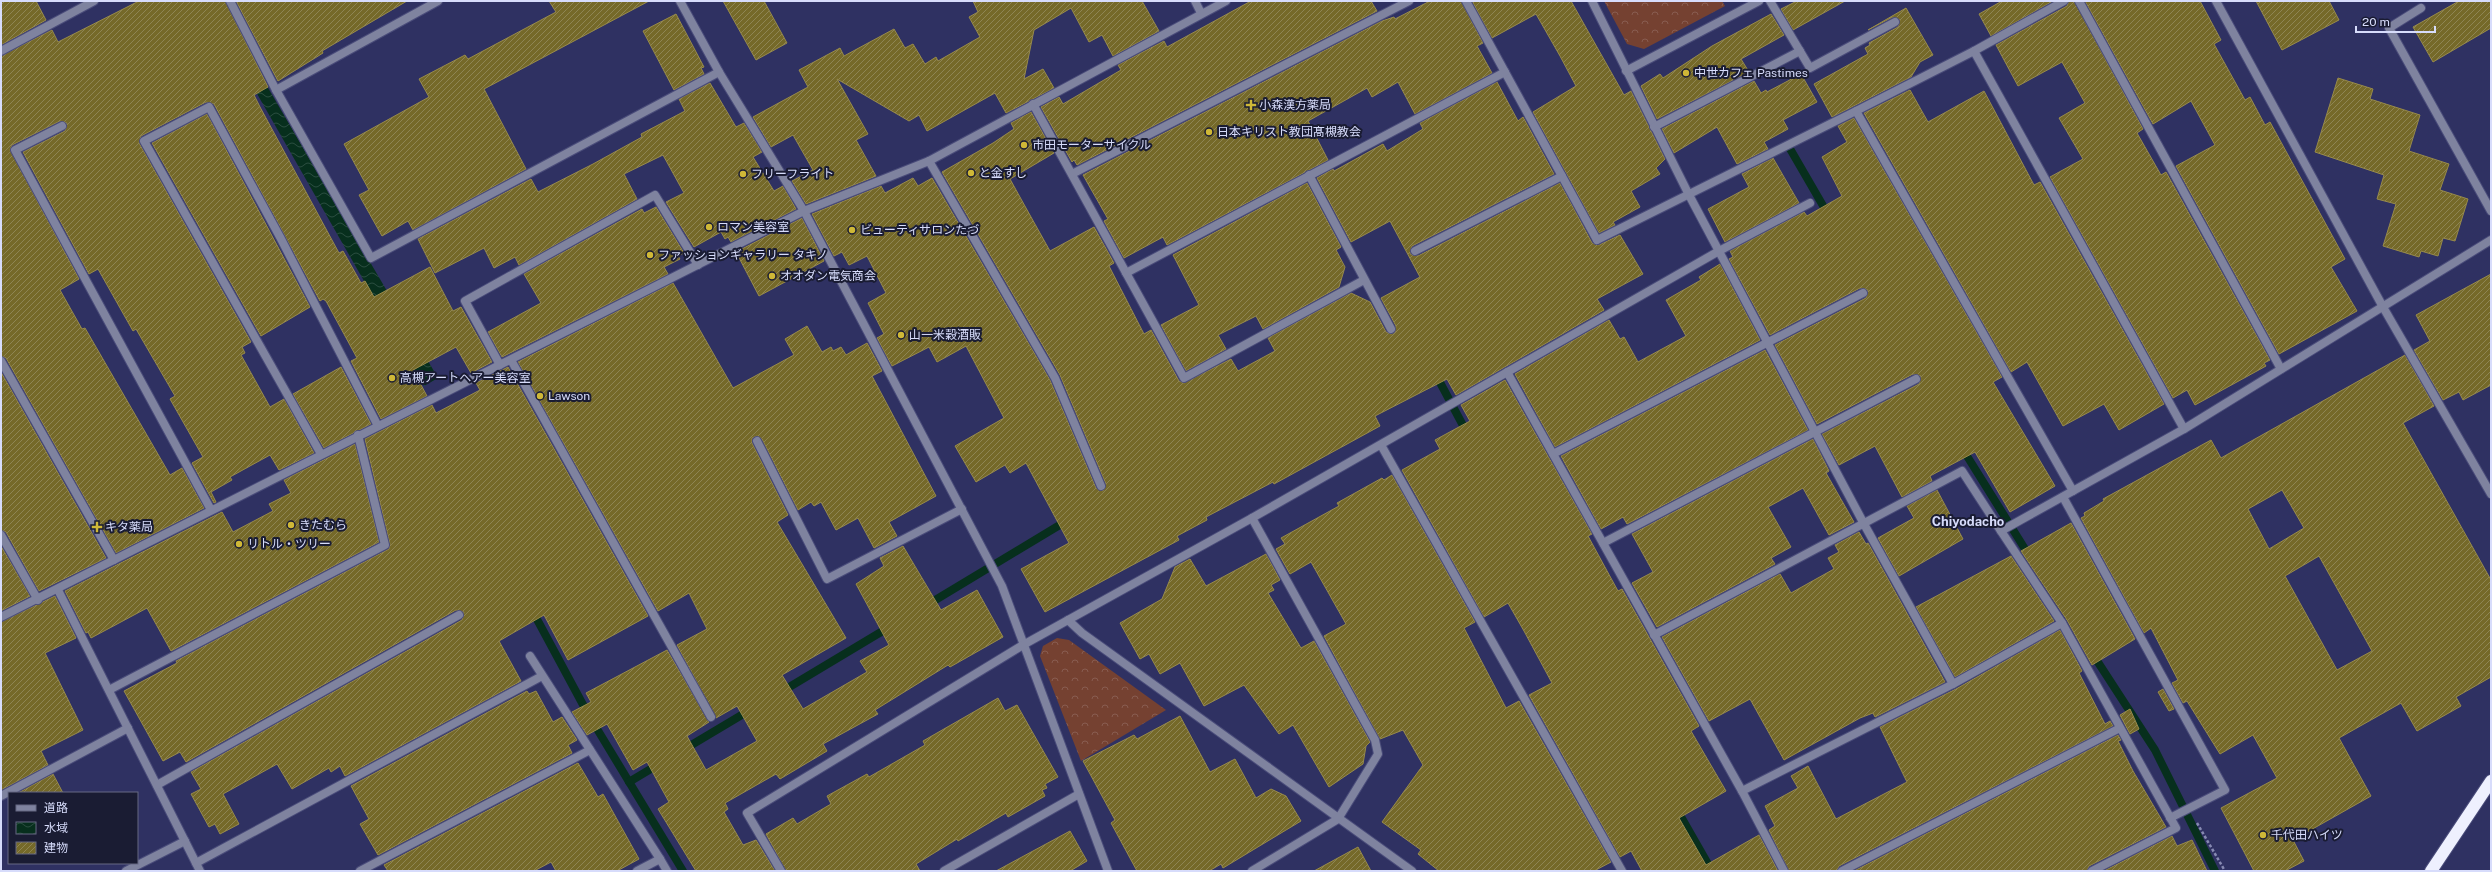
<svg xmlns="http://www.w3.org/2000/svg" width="2492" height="872" font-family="'Public Sans','Noto Sans JP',sans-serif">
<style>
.forest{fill:url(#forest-crowns)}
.water{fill:url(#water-waves)}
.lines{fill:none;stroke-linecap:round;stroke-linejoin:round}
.stream{stroke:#072f1d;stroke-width:8}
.building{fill:url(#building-hatch);stroke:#978a4b;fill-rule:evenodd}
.lane-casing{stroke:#4a4c7a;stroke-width:10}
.street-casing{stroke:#4a4c7a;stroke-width:10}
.highway-casing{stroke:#4a4c7a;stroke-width:14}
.path{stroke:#878ab2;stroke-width:2.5;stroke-dasharray:3 2;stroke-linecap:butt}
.lane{stroke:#7f839f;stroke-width:8}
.street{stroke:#7f839f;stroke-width:8}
.highway{stroke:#eef0fe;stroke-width:12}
.poi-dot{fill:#cfb837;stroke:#1a1c33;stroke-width:1.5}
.labels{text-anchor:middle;stroke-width:4;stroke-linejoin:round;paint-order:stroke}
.poi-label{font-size:12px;fill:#d7dcfb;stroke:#1a1c33;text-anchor:start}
.neighbourhood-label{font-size:13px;font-weight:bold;fill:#d7dcfb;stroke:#1a1c33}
</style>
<defs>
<pattern id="forest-crowns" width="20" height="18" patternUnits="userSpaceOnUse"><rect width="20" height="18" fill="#754131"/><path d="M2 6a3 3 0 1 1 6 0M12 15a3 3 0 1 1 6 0" fill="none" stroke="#885c50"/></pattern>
<pattern id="water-waves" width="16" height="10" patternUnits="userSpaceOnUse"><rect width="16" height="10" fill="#072f1d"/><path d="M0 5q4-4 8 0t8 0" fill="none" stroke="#2a4d3f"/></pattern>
<pattern id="building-hatch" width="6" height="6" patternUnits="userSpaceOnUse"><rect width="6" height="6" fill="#756929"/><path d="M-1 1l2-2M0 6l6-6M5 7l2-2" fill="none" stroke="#8e8554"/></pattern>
</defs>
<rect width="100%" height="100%" fill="#2f3162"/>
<g class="forest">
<polygon points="1604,1 1722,1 1725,6 1644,49 1627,44"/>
<polygon points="1057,638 1069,640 1166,710 1081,761 1040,656 1043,646"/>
</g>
<polygon class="water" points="234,30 438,378 424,386 224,36"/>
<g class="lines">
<g class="stream">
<polyline points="1789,147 1829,216"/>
<polyline points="1435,373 1467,433"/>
<polyline points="1962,448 2030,557"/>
<polyline points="927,605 1068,520"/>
<polyline points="532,610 588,714 683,871"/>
<polyline points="2092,653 2155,750 2215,871"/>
<polyline points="781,692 891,626"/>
<polyline points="683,750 750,710"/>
<polyline points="629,782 659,764"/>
<polyline points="1676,808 1712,871"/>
</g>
</g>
<g class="building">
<polygon points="1,1 36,1 46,20 1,45"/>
<polygon points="139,1 225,1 268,87 254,95 260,107 339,253 343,251 361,283 365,281 374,297 430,267 453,311 461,307 492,362 471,373 456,347 413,370 427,396 381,419 351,361 357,358 326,301 323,299 320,301 214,104 206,102 141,136 139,143 251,342 242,347 245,353 241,355 270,407 284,399 314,453 279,470 270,455 230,477 232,480 211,492 216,502 214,503 192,463 203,457 170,399 175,396 136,329 133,331 98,269 89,274 23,152 65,131 67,123 60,121 12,145 10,150 79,279 60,290 82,329 85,328 170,475 182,468 204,508 116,553 6,358 1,356 1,56 52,30 58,42"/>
<polygon points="236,1 407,1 322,51 323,53 278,81"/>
<polygon points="549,1 649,1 484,89 526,169 413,230 408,221 382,236 359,195 369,190 344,144 429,97 419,79 465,55 468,59 556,12"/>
<polygon points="723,1 764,1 787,43 756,60"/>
<polygon points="973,1 1142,1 1159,31 1113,56 1102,35 1089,42 1071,8 1034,30 1024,79 1043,69 1054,88 1006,113 995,93 927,131 919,115 909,121 837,79 868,134 856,140 876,176 806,204 792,181 813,170 793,135 771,147 753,117 808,87 799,70 840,48 844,56 894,29 905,48 913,44 925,64 936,57 938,61 980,37 969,17 978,12"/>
<polygon points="1251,1 1371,1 1377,11 1077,165 1074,160 1072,162 1041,107 1059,97 1063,104 1121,70 1118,65 1164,41 1167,47"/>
<polygon points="1430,1 1461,1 1483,43 1477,46 1492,73 1415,114 1398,82 1372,97 1367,88 1308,121 1328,160 1167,245 1163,237 1124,258 1104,221 1108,219 1083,175 1382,21 1394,17 1395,19"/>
<polygon points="1472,1 1571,1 1624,95 1631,91 1665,159 1656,168 1660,174 1631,191 1640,207 1613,222 1615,225 1599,233 1533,112 1576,86 1560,56 1536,14 1492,38"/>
<polygon points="1797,1 1845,1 1793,30 1781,9"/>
<polygon points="2002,1 2053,1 1991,36 1979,14"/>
<polygon points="2069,1 2074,1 2143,129 2137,133 2161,175 2166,172 2270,360 2264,363 2266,366 2195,405 2187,390 2173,398 2050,177 2083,159 2059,118 2085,103 2062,62 2018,86 1996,45 2067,6"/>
<polygon points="2085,1 2200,1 2221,40 2214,44 2245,100 2250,97 2265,125 2270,122 2345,259 2331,267 2357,311 2279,354 2176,166 2215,145 2191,101 2153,124"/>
<polygon points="2256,1 2329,1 2339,20 2282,50"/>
<polygon points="2459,1 2491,1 2491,28 2433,62 2413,27"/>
<polygon points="1906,8 1933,55 1920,62 1911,77 1832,117 1814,84 1868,54 1865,48 1870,45 1869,43 1898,27 1900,20 1893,17 1868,30"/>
<polygon points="676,14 704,67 701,68 704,74 674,90 643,31"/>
<polygon points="1771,14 1784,35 1741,59 1749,72 1657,119 1641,86 1660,74 1663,78 1712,46"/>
<polygon points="1801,74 1817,102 1783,120 1788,129 1764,142 1768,149 1737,164 1717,127 1674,153 1662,129 1754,81 1761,93 1766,90 1767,92"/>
<polygon points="2338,78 2373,89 2370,99 2420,115 2409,151 2449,164 2440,190 2468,199 2455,241 2443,238 2438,256 2421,251 2419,257 2383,246 2396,204 2377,199 2384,175 2315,152"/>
<polygon points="1497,82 1518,121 1523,117 1554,174 1412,246 1410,254 1418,256 1560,183 1592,243 1599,245 1620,235 1643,274 1597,299 1604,310 1456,395 1447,379 1375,416 1380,426 1274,484 1273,482 1206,517 1207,520 1177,536 1179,540 1045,612 1021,569 1069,543 1026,463 1010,473 1005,465 976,482 955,446 1004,418 966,346 937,362 929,347 892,366 877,338 884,334 868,303 886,293 867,256 849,265 842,252 834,256 812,214 881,186 885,193 913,178 918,186 932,178 1050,380 1096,488 1103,491 1106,484 1060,375 942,172 993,143 1014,129 1011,123 1031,112 1054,153 1010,179 1026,208 1050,251 1094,227 1114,263 1109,266 1144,334 1151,330 1179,381 1184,383 1231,359 1238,371 1275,351 1268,338 1351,293 1370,302 1386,332 1391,334 1395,332 1396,326 1381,298 1420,277 1390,221 1351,242 1317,178 1333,169 1334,171 1383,144 1387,151 1423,129 1420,123"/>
<polygon points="710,83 736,127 744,123 762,152 753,157 774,191 783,186 796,209 731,242 728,237 725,239 721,232 694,247 666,202 684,193 663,155 624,174 637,199 519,265 515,257 494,268 484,248 435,273 418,239 531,179 538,192 593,164 642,137 641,134 685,111 679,99"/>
<polygon points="1910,90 1928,122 1984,91 2034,185 2040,182 2164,404 2119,430 2104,404 2063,426 2027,362 2011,372 1864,113"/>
<polygon points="207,114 310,307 261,336 152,143"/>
<polygon points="1854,118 2002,377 1993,382 2055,486 2010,512 1975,452 1930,476 1932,481 1902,497 1875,446 1839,465 1822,434 1919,384 1921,376 1913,374 1817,424 1775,345 1866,298 1868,290 1860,288 1770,335 1729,259 1733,257 1730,251 1804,212 1807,216 1842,196 1822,157 1847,142 1838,126"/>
<polygon points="1773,158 1799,203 1725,242 1708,209 1749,187 1742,174"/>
<polygon points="1307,183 1341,247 1336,250 1345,267 1339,287 1263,329 1256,316 1218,335 1226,349 1186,371 1161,325 1199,305 1173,255"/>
<polygon points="656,207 684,253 678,256 680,259 664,267 668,274 502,357 488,332 541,303 524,274 642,209 644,213"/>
<polygon points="802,218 824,261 759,296 736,252"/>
<polygon points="1720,264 1760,340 1555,447 1515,374 1609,320 1620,339 1624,337 1638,362 1686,336 1666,300 1701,280 1699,277"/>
<polygon points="2491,274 2491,385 2463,400 2459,392 2443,400 2414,350 2430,341 2416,315"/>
<polygon points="673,283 733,388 794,355 785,339 807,326 822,352 831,347 833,351 841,347 846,355 867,343 882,371 872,376 936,496 889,522 897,536 874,548 858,518 836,530 821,502 814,506 811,502 798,510 762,439 757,436 752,438 752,443 788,515 777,522 846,638 782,675 803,709 867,672 860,661 889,645 856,584 884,566 880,558 903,546 941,610 977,590 1003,637 950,667 948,665 875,710 878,714 823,744 827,751 780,779 776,774 725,803 728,809 724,812 743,845 756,840 775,871 696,871 658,809 669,802 647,762 633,770 607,724 587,735 572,712 591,702 586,693 667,650 709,722 687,736 706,770 757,741 737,706 716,718 677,645 707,629 689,593 658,611 518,362"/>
<polygon points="1765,350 1808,430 1627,524 1623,517 1601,529 1561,456"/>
<path d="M2405,355L2434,406L2403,423L2491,580V677L2456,697L2461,706L2417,731L2401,703L2339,738L2371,796L2293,840L2304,861L2285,871H2254L2221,808L2277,778L2253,735L2220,754L2187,701L2183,703L2172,683L2178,680L2151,628L2144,633L2081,518L2085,516L2084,513L2104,501L2103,499L2211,440L2221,458ZM2282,490L2304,528L2269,549L2248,509ZM2319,556L2372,651L2337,670L2285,576Z"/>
<polygon points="341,367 371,424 324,448 293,394"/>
<polygon points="508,367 648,616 568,660 544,615 499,641 521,681 345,776 340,766 331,772 329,768 292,789 277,764 223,794 239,824 220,834 215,824 209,827 191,794 201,789 191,772 462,620 464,612 456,610 186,762 180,752 163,761 124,691 177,663 176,661 389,549 390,544 365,439 432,405 436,413 480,390 476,383"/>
<polygon points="1,372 106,558 39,591 6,532 1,530"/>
<polygon points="1505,380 1592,534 1588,536 1618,591 1622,589 1699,726 1691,731 1726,791 1679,818 1706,865 1759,835 1778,871 1642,871 1631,851 1620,857 1529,695 1552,683 1524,631 1508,603 1484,617 1402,470 1440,449 1435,440 1470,421 1461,405"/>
<polygon points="1813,439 1829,471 1826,473 1854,522 1829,535 1803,488 1768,507 1791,547 1771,558 1775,564 1657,627 1632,583 1653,572 1632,534"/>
<polygon points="355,444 379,542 171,651 147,608 91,638 88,632 86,633 65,591 222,512 233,532 273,511 269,504 291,493 284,480"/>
<polygon points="1392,475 1475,622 1464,628 1506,708 1519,701 1611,862 1594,871 1439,871 1418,854 1421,850 1382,822 1423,765 1403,730 1380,739 1324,636 1346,624 1311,562 1290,574 1276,549 1285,544 1281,538 1339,506 1337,503 1382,478 1384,480"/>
<polygon points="1937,490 1963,539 1899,576 1878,538 1914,518 1907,506"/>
<polygon points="2071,523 2135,639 2092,665 2067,620 2021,551"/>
<polygon points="1859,532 1866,544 1868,543 1945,682 1875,717 1873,713 1860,718 1784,760 1750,699 1709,721 1662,637 1780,574 1791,593 1834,569 1828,558 1839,552 1835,545"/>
<polygon points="1,546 30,596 1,611"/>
<polygon points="1266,554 1280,580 1271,585 1274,590 1268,593 1301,648 1314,641 1370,742 1366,746 1363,764 1329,787 1293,725 1279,734 1244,685 1204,706 1180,663 1160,674 1149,654 1140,659 1120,623 1162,599 1175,567 1190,559 1206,586"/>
<polygon points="2011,556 2054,621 1955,677 1916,607"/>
<polygon points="55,596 76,638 45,653 83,730 41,751 48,765 1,790 1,622"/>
<polygon points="2060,630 2082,671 2079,673 2105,724 2110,721 2113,726 1839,866 1837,871 1789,871 1769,830 1775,826 1765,806 1798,788 1791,776 1808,766 1836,819 1907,782 1880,727 1956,689"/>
<polygon points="2163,689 2174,709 2169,711 2158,692"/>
<polygon points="527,691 529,694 536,691 553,722 562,717 577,740 568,745 572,753 378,855 360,824 369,819 351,786"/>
<polygon points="998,698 1005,711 1017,705 1058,777 1045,784 1047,788 1042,790 1045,796 1008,817 1006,813 958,841 957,839 916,864 920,871 786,871 766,834 793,818 797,824 831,804 827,796 867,774 869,777 925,745 923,741"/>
<polygon points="2130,709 2139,729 2130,734 2120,715"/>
<polygon points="1180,716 1210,772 1235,759 1256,798 1271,789 1286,796 1301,821 1223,868 1221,864 1209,871 1137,871 1111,823 1115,820 1083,761 1134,735 1137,739"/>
<polygon points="2118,735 2121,740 2118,741 2133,771 2166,827 2089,866 2087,871 1854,871"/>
<polygon points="578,763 598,797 603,794 639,859 617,871 556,871 551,862 534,871 388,871 384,865"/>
<polygon points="53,774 63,793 18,793"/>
<polygon points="1070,831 1087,861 1070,871 996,871"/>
<polygon points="2172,836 2177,846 2192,840 2207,871 2104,871"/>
<polygon points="1358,847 1371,871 1314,871"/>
</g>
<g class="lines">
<g class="lane-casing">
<g id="lane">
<polyline points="1974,51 2064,1"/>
<polyline points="929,161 1055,378 1101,486"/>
<polyline points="1597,240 1856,111"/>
<polyline points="321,454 144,141 209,107 280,237 378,426"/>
<polyline points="944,871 1079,794"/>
</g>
</g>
<g class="street-casing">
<g id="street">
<polyline points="230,1 276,90 371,258 719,72"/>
<polyline points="680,1 719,72 804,211 1002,586 1108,871"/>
<polyline points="1195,1 1201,13"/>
<polyline points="1466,1 1597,240"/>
<polyline points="1592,1 1688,193 1864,524 1953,684"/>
<polyline points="1770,1 1810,68 1895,22"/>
<polyline points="2079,1 2281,369"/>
<polyline points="2216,1 2383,307 2491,494"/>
<polyline points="2421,8 2389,28 2491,211"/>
<polyline points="1,51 94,1"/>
<polyline points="1626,71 1759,1"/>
<polyline points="276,90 438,1"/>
<polyline points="1033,104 1184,378 1364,280"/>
<polyline points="62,126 15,150 211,510"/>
<polyline points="1654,127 1800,51"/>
<polyline points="1072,174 1409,1"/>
<polyline points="1309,175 1391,329"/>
<polyline points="1415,251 1562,176"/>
<polyline points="1126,273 1505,72"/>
<polyline points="511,360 711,717"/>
<polyline points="1,361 114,560"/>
<polyline points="500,365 465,301 655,195 698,265"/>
<polyline points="1507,372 1742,791"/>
<polyline points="757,441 827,579 962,509"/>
<polyline points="1381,445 1622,871"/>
<polyline points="1553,454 1863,293"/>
<polyline points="2073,491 1856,111 1974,51 2184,429"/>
<polyline points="2063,497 2225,790 2170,818"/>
<polyline points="2001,531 2062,623 2176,828 2092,871"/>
<polyline points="1,535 38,600"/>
<polyline points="1603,543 1916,379"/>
<polyline points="58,590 200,871"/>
<polyline points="1,617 804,211 929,161 1226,1"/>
<polyline points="1068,620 1082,633 1412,871"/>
<polyline points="1654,635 1962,471 2001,531 2184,429 2491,240"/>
<polyline points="530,656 660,859"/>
<polyline points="109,690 385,545 358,435"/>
<polyline points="157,785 459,615"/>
<polyline points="1,796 128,728"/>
<polyline points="196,863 542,676"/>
<polyline points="126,871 185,841"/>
<polyline points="360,871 590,750"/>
<polyline points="637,871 660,859 667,871"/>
<polyline points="781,871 747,813 1023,645 1252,518 1719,251 1810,203"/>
<polyline points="1252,871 1338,819 1378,754 1375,740 1252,518"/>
<polyline points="1784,871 1742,791 1953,684 2062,623"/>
<polyline points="1842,871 2120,728"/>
</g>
</g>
<g class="highway-casing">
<polyline id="highway" points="2431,871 2491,781"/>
</g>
<polyline class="path" points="2197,823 2225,871"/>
<use href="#lane" class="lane"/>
<use href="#street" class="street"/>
<use href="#highway" class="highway"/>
</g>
<g class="poi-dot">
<circle cx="1686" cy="73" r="4"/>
<path d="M1249 99h4v4h4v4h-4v4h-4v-4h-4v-4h4z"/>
<circle cx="1209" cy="132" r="4"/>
<circle cx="1024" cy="145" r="4"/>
<circle cx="971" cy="173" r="4"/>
<circle cx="743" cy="174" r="4"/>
<circle cx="709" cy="227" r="4"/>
<circle cx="852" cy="230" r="4"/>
<circle cx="650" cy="255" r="4"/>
<circle cx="772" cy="276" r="4"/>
<circle cx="901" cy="335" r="4"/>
<circle cx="392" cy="378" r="4"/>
<circle cx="540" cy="396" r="4"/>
<circle cx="291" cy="525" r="4"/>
<path d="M95 521h4v4h4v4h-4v4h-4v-4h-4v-4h4z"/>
<circle cx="239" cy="544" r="4"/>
<circle cx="2263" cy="835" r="4"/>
</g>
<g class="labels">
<g class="poi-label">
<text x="1694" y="77">中世カフェ Pastimes</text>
<text x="1259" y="109">小森漢方薬局</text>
<text x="1217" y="136">日本キリスト教団髙槻教会</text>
<text x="1032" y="149">市田モーターサイクル</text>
<text x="979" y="177">と金すし</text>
<text x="751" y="178">フリーフライト</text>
<text x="717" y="231">ロマン美容室</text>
<text x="860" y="234">ビューティサロンたづ</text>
<text x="658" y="259">ファッションギャラリー タキノ</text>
<text x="780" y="280">オオダン電気商会</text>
<text x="909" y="339">山一米穀酒販</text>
<text x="400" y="382">高槻アートヘアー美容室</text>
<text x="548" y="400">Lawson</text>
<text x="299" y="529">きたむら</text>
<text x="105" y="531">キタ薬局</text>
<text x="247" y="548">リトル・ツリー</text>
<text x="2271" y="839">千代田ハイツ</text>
</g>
<g class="neighbourhood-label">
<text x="1968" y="526">Chiyodacho</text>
</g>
</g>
<rect width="2492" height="872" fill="none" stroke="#d7dcfb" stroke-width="4"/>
<rect x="8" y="792" width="130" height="72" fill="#1a1c33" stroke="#666983"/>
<rect x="16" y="805" width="20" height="6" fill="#7f839f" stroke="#666983"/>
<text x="44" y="812" font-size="12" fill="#d7dcfb">道路</text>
<rect x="16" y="822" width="20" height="12" fill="url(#water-waves)" stroke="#666983"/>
<text x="44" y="832" font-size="12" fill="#d7dcfb">水域</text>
<rect x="16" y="842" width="20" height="12" fill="url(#building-hatch)" stroke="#666983"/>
<text x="44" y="852" font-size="12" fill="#d7dcfb">建物</text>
<path d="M2356 26v6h79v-6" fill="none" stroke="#d7dcfb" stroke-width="2"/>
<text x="2362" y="26" font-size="12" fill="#d7dcfb" stroke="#1a1c33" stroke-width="3" paint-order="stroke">20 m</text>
</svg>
